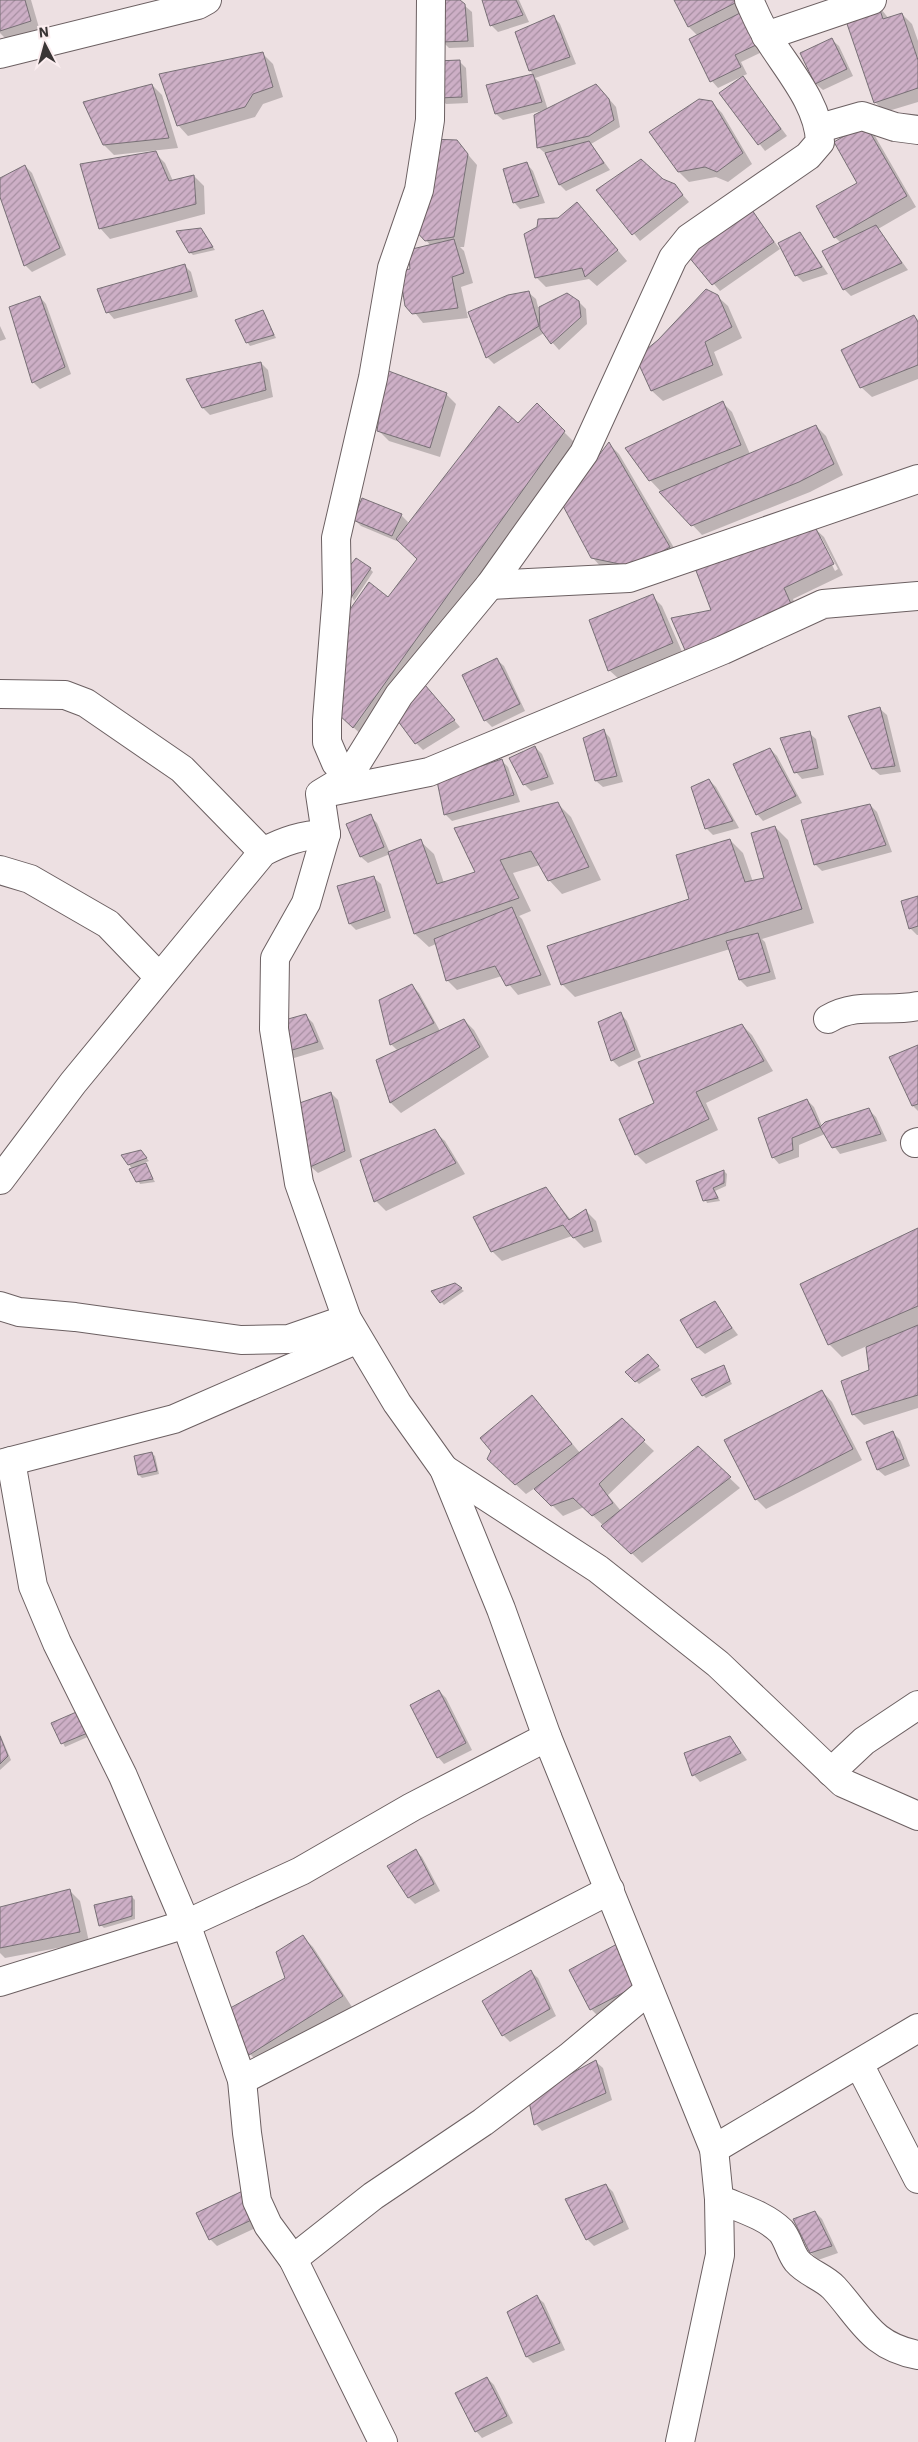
<svg xmlns="http://www.w3.org/2000/svg" width="918" height="2442" font-family="'IBM Plex Sans',sans-serif">
<style>
.shadow{fill:#0003;fill-rule:evenodd}
.building{fill:url(#building-hatch);stroke:#787076}
.lines{fill:none;stroke-linecap:round;stroke-linejoin:round}
.minor-casing{stroke:#6c6062;stroke-width:30}
.minor{stroke:#fff;stroke-width:28}
</style>
<defs>
<pattern id="building-hatch" width="6" height="6" patternUnits="userSpaceOnUse" patternTransform="scale(1.25)"><rect width="6" height="6" fill="#cdafc6"/><path d="M-1 1l2-2M0 6l6-6M5 7l2-2" fill="none" stroke="#a78fa2"/></pattern>
</defs>
<rect width="100%" height="100%" fill="#ede0e2"/>
<g class="shadow">
<polygon points="0,0 31,0 40,31 8,41 0,33"/>
<polygon points="458,0 472,12 474,47 449,48 442,41"/>
<polygon points="483,0 519,0 529,22 498,32 491,25"/>
<polygon points="675,0 743,0 762,52 741,62 747,74 718,88 712,81 698,36 689,27"/>
<polygon points="878,5 889,19 902,14 912,24 918,41 918,102 885,112 875,102"/>
<polygon points="554,17 560,24 576,64 535,78 539,82 548,110 603,92 616,107 620,127 591,144 610,170 566,191 560,185 546,154 538,147 545,110 503,120 496,114 488,86 534,75 530,71"/>
<polygon points="832,40 839,46 853,76 823,90 816,84 802,54"/>
<polygon points="262,53 273,64 283,97 263,104 255,117 188,136 178,125"/>
<polygon points="459,61 466,68 468,103 446,104 439,97"/>
<polygon points="743,77 787,136 765,151 721,93"/>
<polygon points="152,85 162,95 178,148 114,155 104,145"/>
<polygon points="711,102 722,113 752,164 728,182 716,177 689,182 679,172"/>
<polygon points="865,125 875,136 916,207 878,229 908,270 851,296 844,289 841,243 835,237 859,184"/>
<polygon points="457,142 477,165 464,247 460,247 464,251 473,283 461,287 468,318 423,323 394,286 411,270 431,246 426,240"/>
<polygon points="153,151 165,163 173,181 194,176 204,186 205,214 110,239 100,228"/>
<polygon points="527,164 533,171 545,203 520,209 514,202"/>
<polygon points="25,166 32,173 66,255 32,272 25,265 0,193 0,179"/>
<polygon points="662,180 674,185 689,202 640,241 598,190"/>
<polygon points="752,212 780,249 720,291 690,256"/>
<polygon points="587,214 627,261 597,286 589,279 546,287 536,277 558,220"/>
<polygon points="201,229 215,250 193,255 190,252"/>
<polygon points="799,234 806,241 828,274 803,282 796,275"/>
<polygon points="184,265 191,272 198,297 114,319 108,312"/>
<polygon points="529,293 536,299 540,315 579,302 586,309 587,324 559,350 544,333 494,364 487,357"/>
<polygon points="717,296 728,306 742,338 714,352 723,375 663,401 652,391 638,358"/>
<polygon points="40,297 46,304 71,374 40,389 33,382"/>
<polygon points="263,311 276,338 250,346 247,342"/>
<polygon points="914,316 918,320 918,379 872,397 861,387"/>
<polygon points="0,326 6,339 0,341"/>
<polygon points="261,363 268,370 273,397 210,415 203,408 188,380"/>
<polygon points="446,394 456,404 440,457 389,441 378,430"/>
<polygon points="722,402 732,412 750,454 816,426 826,436 843,475 810,492 702,535 650,480"/>
<polygon points="537,405 578,446 367,740 352,726 389,599 418,559 399,542 361,526 354,519 401,515 408,522 405,528"/>
<polygon points="609,444 619,454 680,558 602,568 592,557"/>
<path d="M813,527L824,537L843,575L793,599L804,623L712,611ZM818,537H821L838,569L835,571Z"/>
<polygon points="370,569 373,572 354,601 347,585"/>
<polygon points="652,596 662,606 683,654 620,680 609,670"/>
<polygon points="497,660 504,666 525,711 492,727 485,720"/>
<polygon points="425,686 460,727 423,750 416,743"/>
<polygon points="880,709 887,715 901,772 880,775 873,769"/>
<polygon points="604,731 610,738 623,782 603,787 596,781"/>
<polygon points="809,733 816,739 824,775 802,779 796,772"/>
<polygon points="535,747 542,754 554,784 531,791 524,784"/>
<polygon points="770,749 777,756 802,803 763,821 757,814"/>
<polygon points="501,760 508,767 520,802 452,821 445,814"/>
<polygon points="709,780 716,787 739,828 713,835 706,828"/>
<polygon points="557,803 571,817 601,880 562,894 549,880 540,865 513,873 531,911 519,916 522,919 551,985 518,995 502,976 457,990 447,980 436,944 429,947 415,934 390,854 368,863 361,857 370,816 377,823 390,853 420,841 434,854 444,883 476,872"/>
<polygon points="870,805 877,812 892,852 822,871 815,864"/>
<polygon points="775,827 788,840 814,923 762,939 765,942 776,979 747,987 740,980 730,949 575,997 562,984 691,900 730,840 743,853 753,882 766,879"/>
<polygon points="374,878 381,884 391,918 356,930 350,924"/>
<polygon points="918,897 918,935 917,935 910,928"/>
<polygon points="412,986 419,993 440,1031 464,1020 474,1030 489,1057 401,1113 391,1103 378,1060 398,1051 391,1044"/>
<polygon points="621,1014 627,1021 641,1057 619,1067 612,1060"/>
<polygon points="306,1016 313,1023 324,1049 294,1058 287,1051"/>
<polygon points="742,1025 752,1035 773,1071 706,1103 718,1130 646,1164 636,1154 656,1103"/>
<polygon points="918,1047 918,1111 913,1106"/>
<polygon points="331,1093 338,1100 352,1157 318,1173 311,1167 293,1107"/>
<polygon points="807,1100 814,1107 822,1126 869,1110 876,1117 887,1141 840,1154 825,1134 799,1145 799,1157 779,1164 773,1157"/>
<polygon points="434,1131 445,1141 465,1174 386,1211 376,1201"/>
<polygon points="144,1155 149,1161 144,1163 155,1182 140,1184 129,1164"/>
<polygon points="724,1171 727,1174 726,1186 715,1191 720,1201 707,1203 698,1182"/>
<polygon points="545,1188 571,1220 586,1211 596,1221 602,1242 584,1248 572,1236 502,1261 492,1251"/>
<polygon points="918,1229 918,1408 864,1425 854,1415 842,1382 870,1370 867,1346 842,1357 829,1344"/>
<polygon points="455,1284 464,1291 444,1305 433,1292"/>
<polygon points="714,1303 738,1335 705,1354 698,1348 682,1321"/>
<polygon points="648,1356 661,1370 639,1384 627,1372"/>
<polygon points="723,1367 732,1384 706,1398 703,1395"/>
<polygon points="822,1391 832,1402 862,1460 766,1509 756,1499"/>
<polygon points="542,1407 580,1453 621,1420 654,1451 608,1495 621,1511 698,1448 740,1488 642,1563 584,1507 563,1516 535,1488 526,1494 499,1469"/>
<polygon points="893,1433 900,1440 910,1466 885,1476 878,1470"/>
<polygon points="151,1453 155,1456 159,1474 142,1478 139,1475"/>
<polygon points="439,1691 446,1698 472,1750 444,1764 438,1757"/>
<polygon points="53,1723 92,1735 65,1747"/>
<polygon points="0,1734 11,1760 0,1770"/>
<polygon points="730,1737 747,1760 700,1782 694,1775"/>
<polygon points="415,1850 422,1857 440,1891 415,1904 409,1898"/>
<polygon points="70,1891 80,1901 89,1942 5,1958 0,1953 0,1908"/>
<polygon points="132,1897 135,1900 135,1919 104,1928 101,1925"/>
<polygon points="303,1937 313,1947 352,2007 260,2064 250,2054 287,1978"/>
<polygon points="571,1971 644,1992 598,2016 591,2009"/>
<polygon points="531,1972 538,1978 556,2016 510,2042 503,2035 483,2001"/>
<polygon points="596,2062 603,2068 612,2100 542,2131 536,2124"/>
<polygon points="606,2185 613,2192 629,2229 594,2246 587,2239"/>
<polygon points="815,2212 822,2219 838,2253 818,2260 811,2253"/>
<polygon points="198,2214 268,2222 217,2246 210,2239"/>
<polygon points="537,2297 544,2303 565,2350 533,2363 527,2357"/>
<polygon points="487,2378 494,2385 513,2423 482,2438 476,2431"/>
</g>
<g class="building">
<polygon points="0,0 25,0 31,21 0,31"/>
<polygon points="432,0 460,0 465,4 468,41 441,42"/>
<polygon points="482,0 516,0 523,15 490,26"/>
<polygon points="674,0 739,0 739,1 688,27"/>
<polygon points="878,4 883,19 902,13 918,60 918,88 874,103 844,15"/>
<polygon points="740,13 756,45 735,55 741,67 710,82 689,39"/>
<polygon points="554,15 570,57 529,71 515,32"/>
<polygon points="832,38 847,69 815,84 800,53"/>
<polygon points="263,52 273,87 253,94 245,107 177,126 159,74"/>
<polygon points="460,60 462,97 438,98 436,61"/>
<polygon points="533,74 542,102 495,114 486,85"/>
<polygon points="743,76 781,129 758,145 719,93"/>
<polygon points="152,84 169,138 103,145 83,102"/>
<polygon points="596,84 609,99 614,120 589,136 537,148 534,115"/>
<polygon points="699,99 712,101 743,153 717,172 705,167 678,172 649,132"/>
<polygon points="865,124 907,196 834,238 816,206 857,183 834,142"/>
<polygon points="431,139 457,140 468,154 454,237 425,241 414,229"/>
<polygon points="589,141 604,163 559,185 545,153"/>
<polygon points="156,151 169,181 194,175 196,204 99,229 80,164"/>
<polygon points="641,159 663,179 675,184 683,195 632,235 596,190"/>
<polygon points="527,162 539,196 513,203 503,169"/>
<polygon points="25,165 60,248 24,266 0,197 0,178"/>
<polygon points="577,202 618,250 585,277 582,268 535,278 524,234 537,227 538,219 558,218"/>
<polygon points="752,210 774,242 712,285 688,256"/>
<polygon points="876,225 902,263 843,290 822,251"/>
<polygon points="201,228 213,247 189,253 176,231"/>
<polygon points="800,232 822,267 795,276 778,243"/>
<polygon points="454,239 464,273 452,277 458,308 412,314 405,306 402,287 392,272 410,269 408,250"/>
<polygon points="185,264 192,291 106,313 97,289"/>
<polygon points="706,289 718,295 732,327 705,342 713,365 651,391 636,358 658,340"/>
<polygon points="529,291 539,326 486,358 468,312 508,295"/>
<polygon points="567,293 579,301 581,317 551,344 540,329 539,307"/>
<polygon points="40,296 65,367 32,383 9,307"/>
<polygon points="263,310 274,335 246,343 235,320"/>
<polygon points="914,315 918,322 918,365 860,388 841,350"/>
<polygon points="261,362 266,390 202,408 186,379"/>
<polygon points="386,370 447,393 430,448 377,431"/>
<polygon points="723,401 741,445 649,481 625,448"/>
<polygon points="537,403 565,431 353,728 337,713 344,618 369,582 388,597 417,559 396,539 499,406 518,423"/>
<polygon points="816,425 834,464 799,482 691,526 659,492"/>
<polygon points="609,442 670,547 634,567 591,558 562,504"/>
<polygon points="362,498 402,514 392,536 353,520"/>
<polygon points="814,525 834,564 784,588 795,613 688,657 671,618 711,610 695,568"/>
<polygon points="356,558 371,568 350,599 348,568"/>
<polygon points="653,594 673,643 608,671 589,620"/>
<polygon points="497,658 520,704 484,721 462,675"/>
<polygon points="419,678 455,720 415,744 395,717"/>
<polygon points="880,707 895,766 872,769 848,716"/>
<polygon points="604,729 617,776 595,781 583,738"/>
<polygon points="810,731 818,768 794,773 780,738"/>
<polygon points="535,746 548,777 523,785 509,758"/>
<polygon points="770,748 796,796 756,815 733,764"/>
<polygon points="502,759 514,795 444,815 437,781"/>
<polygon points="709,779 733,821 705,829 691,787"/>
<polygon points="558,802 589,867 548,881 531,851 500,860 519,898 414,934 388,852 421,839 437,884 475,872 454,828"/>
<polygon points="870,804 886,845 814,865 801,820"/>
<polygon points="371,814 384,847 360,857 346,824"/>
<polygon points="775,826 802,909 561,985 547,946 689,899 676,855 730,839 745,882 764,878 751,833"/>
<polygon points="374,876 385,911 349,924 337,886"/>
<polygon points="918,896 918,926 909,929 901,901"/>
<polygon points="512,907 541,975 506,986 495,966 446,981 434,939"/>
<polygon points="758,933 770,972 739,980 726,941"/>
<polygon points="412,984 434,1023 390,1045 379,1000"/>
<polygon points="621,1012 635,1050 611,1061 598,1022"/>
<polygon points="306,1014 318,1042 286,1052 281,1021"/>
<polygon points="464,1019 480,1047 390,1103 376,1060"/>
<polygon points="742,1024 764,1061 696,1092 709,1119 635,1155 619,1119 654,1103 638,1062"/>
<polygon points="918,1045 918,1104 912,1106 889,1057"/>
<polygon points="331,1092 345,1151 310,1167 291,1106"/>
<polygon points="807,1099 820,1127 792,1138 793,1150 772,1158 758,1118"/>
<polygon points="869,1108 881,1134 832,1148 820,1127 825,1122"/>
<polygon points="435,1129 456,1163 374,1202 360,1160"/>
<polygon points="141,1150 147,1158 128,1165 121,1155"/>
<polygon points="146,1163 153,1179 136,1182 129,1169"/>
<polygon points="724,1170 724,1183 713,1188 718,1198 703,1201 696,1181"/>
<polygon points="546,1187 569,1220 586,1209 593,1231 573,1238 563,1225 491,1252 473,1217"/>
<polygon points="918,1228 918,1306 828,1345 800,1284"/>
<polygon points="455,1283 462,1288 440,1303 431,1291"/>
<polygon points="715,1301 732,1328 697,1348 680,1320"/>
<polygon points="918,1325 918,1395 852,1415 841,1381 869,1370 866,1347"/>
<polygon points="648,1354 659,1366 635,1382 625,1372"/>
<polygon points="724,1365 730,1381 702,1396 691,1379"/>
<polygon points="822,1390 853,1449 755,1500 724,1440"/>
<polygon points="532,1395 572,1444 515,1485 487,1459 491,1451 480,1438"/>
<polygon points="622,1418 645,1440 599,1484 613,1503 592,1516 573,1498 551,1506 534,1489"/>
<polygon points="893,1431 904,1459 877,1470 866,1442"/>
<polygon points="698,1446 731,1477 631,1554 601,1526"/>
<polygon points="152,1452 157,1471 138,1475 134,1456"/>
<polygon points="439,1690 466,1743 437,1758 410,1705"/>
<polygon points="81,1710 90,1732 61,1744 51,1723"/>
<polygon points="0,1736 8,1756 0,1764"/>
<polygon points="730,1736 741,1753 692,1776 684,1753"/>
<polygon points="416,1849 434,1884 408,1898 387,1866"/>
<polygon points="70,1889 80,1932 0,1948 0,1907"/>
<polygon points="132,1896 132,1916 99,1926 94,1905"/>
<polygon points="303,1935 343,1996 249,2055 223,2012 285,1978 276,1952"/>
<polygon points="617,1944 638,1985 590,2010 569,1970"/>
<polygon points="531,1970 550,2009 502,2036 482,2001"/>
<polygon points="596,2060 606,2093 534,2125 528,2097"/>
<polygon points="606,2184 623,2222 586,2240 565,2199"/>
<polygon points="249,2188 262,2215 209,2240 196,2213"/>
<polygon points="815,2211 832,2246 810,2253 793,2219"/>
<polygon points="537,2295 560,2343 526,2357 507,2312"/>
<polygon points="487,2377 507,2416 475,2432 455,2393"/>
</g>
<g class="lines">
<g class="minor-casing">
<g id="minor">
<polyline points="766,36 872,0"/>
<polyline points="0,54 198,5 207,0"/>
<polyline points="820,128 862,116 895,127 918,130"/>
<polyline points="490,585 629,578 918,479"/>
<polyline points="0,694 65,695 86,703 182,769 263,852"/>
<polyline points="348,777 336,763 327,742 327,720 337,593 336,538 373,378 392,268 419,190 430,120 431,0"/>
<polyline points="329,792 429,772 723,650 823,604 918,596"/>
<polyline points="0,870 30,879 108,924 159,977"/>
<path d="M828,1019C858,1001 886,1013 918,1006"/>
<polyline points="915,1143 918,1142"/>
<path d="M0,1180L73,1083L263,852C284,841 302,835 326,834"/>
<polyline points="0,1306 19,1312 75,1317 241,1340 289,1339 347,1319"/>
<polyline points="11,1461 33,1586 57,1643 123,1776 186,1924 242,2080 247,2133 257,2201 268,2225 293,2259 383,2442"/>
<polyline points="0,1464 174,1419 358,1339"/>
<polyline points="444,1469 598,1569 718,1664 843,1783 918,1816"/>
<polyline points="831,1772 864,1741 918,1705"/>
<polyline points="0,1982 186,1924 301,1871 412,1807 547,1737"/>
<polyline points="859,2064 918,2179"/>
<polyline points="242,2080 610,1890"/>
<polyline points="714,2149 918,2028"/>
<path d="M719,2199C739,2208 765,2215 781,2231C788,2239 790,2252 797,2261C807,2273 824,2277 834,2288C863,2320 871,2346 918,2355"/>
<polyline points="293,2259 373,2196 483,2122 569,2057 649,1990"/>
<path d="M680,2442L720,2255L719,2199L714,2149L547,1737L501,1609L444,1469L397,1403L347,1319L299,1183L274,1029L275,958L306,903L326,834L320,794L348,777L399,695L490,585L584,453L673,258L689,238L808,156L820,142C819,104 787,69 768,38C760,26 755,13 749,0"/>
</g>
</g>
<use href="#minor" class="minor"/>
</g>
<g transform="translate(45 45) rotate(354)" stroke="#fbedef" stroke-width="4" paint-order="stroke">
<path d="M0-4L9 19L0 12L-9 19Z" fill="#3a3535"/>
<text y="-8" font-size="14" font-weight="bold" text-anchor="middle" fill="#3a3535">N</text>
</g>
</svg>
